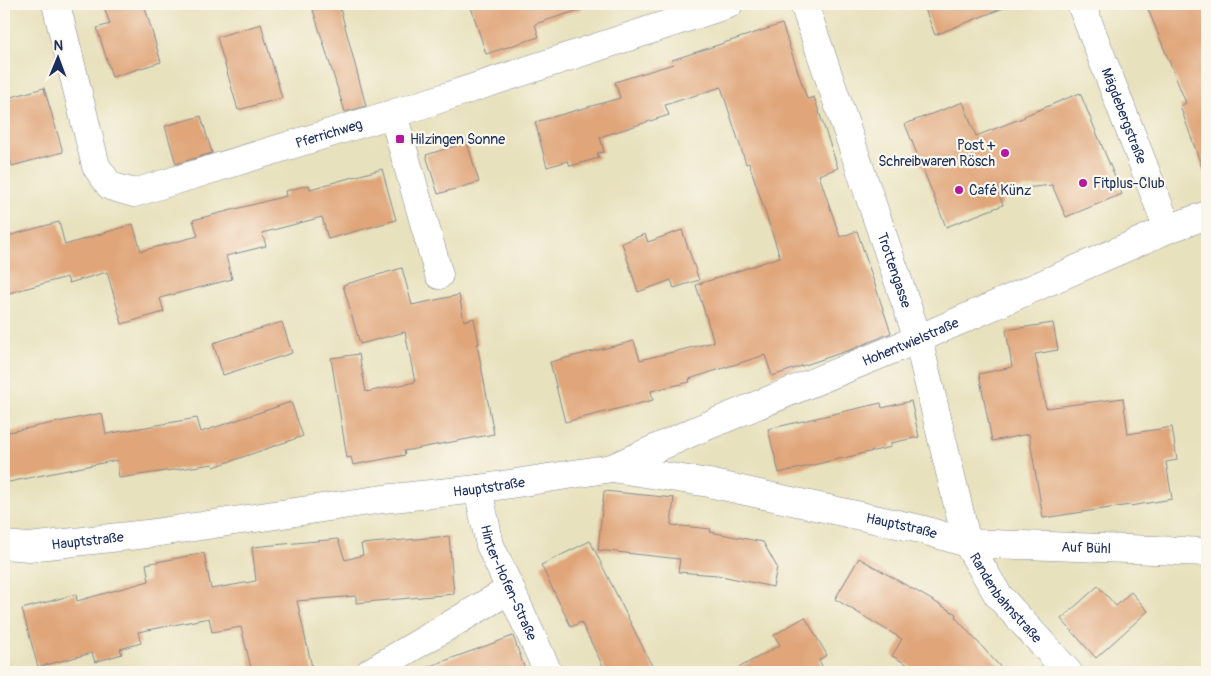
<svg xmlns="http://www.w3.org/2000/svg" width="1211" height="676" font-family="Pangolin,sans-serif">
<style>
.building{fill:#e0a579}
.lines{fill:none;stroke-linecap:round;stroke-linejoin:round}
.minor-casing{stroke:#82888e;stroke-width:29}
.minor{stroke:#fff;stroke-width:28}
.poi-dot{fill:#b5179e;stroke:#fbf7ec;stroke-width:2}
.labels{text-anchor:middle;stroke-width:4.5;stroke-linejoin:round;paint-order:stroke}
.street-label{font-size:14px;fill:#1b2f5e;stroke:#fbf7ec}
.poi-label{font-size:14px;fill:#1b2f5e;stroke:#fbf7ec;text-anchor:start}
</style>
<rect width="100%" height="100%" fill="#fbf7ec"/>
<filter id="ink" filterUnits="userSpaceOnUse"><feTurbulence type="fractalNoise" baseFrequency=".02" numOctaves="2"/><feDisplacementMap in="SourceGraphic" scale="10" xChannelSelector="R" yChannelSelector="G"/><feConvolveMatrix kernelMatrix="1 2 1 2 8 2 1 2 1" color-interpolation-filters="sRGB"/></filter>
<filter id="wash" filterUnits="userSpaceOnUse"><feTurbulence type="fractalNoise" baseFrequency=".0096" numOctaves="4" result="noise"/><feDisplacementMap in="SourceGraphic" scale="20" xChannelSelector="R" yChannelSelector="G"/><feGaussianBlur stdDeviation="1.12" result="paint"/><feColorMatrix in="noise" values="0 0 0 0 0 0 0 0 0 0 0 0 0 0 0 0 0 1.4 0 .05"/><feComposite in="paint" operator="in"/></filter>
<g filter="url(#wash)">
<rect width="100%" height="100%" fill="#e8e1bd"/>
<g id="blocks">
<g class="building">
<polygon points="103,4 144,4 161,62 112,77 97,28 110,24"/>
<polygon points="332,4 339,4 366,106 345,112 313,10"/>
<polygon points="470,4 581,4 582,9 535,24 539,37 486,54"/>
<polygon points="923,4 1011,4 1011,5 935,35"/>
<polygon points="1146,4 1207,4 1207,172 1204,173 1180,106 1186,103"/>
<polygon points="261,24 282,98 238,110 217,37"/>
<polygon points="782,24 807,99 814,97 838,168 819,175 840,237 857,231 891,333 853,349 772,376 765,355 689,379 690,382 651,391 653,400 565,422 550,362 634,341 640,360 714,342 696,285 780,257 749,163 746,164 721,87 665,105 669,115 600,137 604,152 597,153 599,158 570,166 568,161 547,167 535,122 620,98 615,82 673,64 672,60"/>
<polygon points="44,88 63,152 12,166 4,137 4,99"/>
<polygon points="1080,93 1122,194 1066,217 1052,185 998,191 1003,205 946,227 905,124 963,102 976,136 1025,117 1024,116"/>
<polygon points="201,116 212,153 176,164 165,126"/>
<polygon points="467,142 479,182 438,194 426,155"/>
<polygon points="382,169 396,220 328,239 322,217 262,233 266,246 226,256 232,279 160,298 164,312 122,324 107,272 69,283 67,277 9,293 4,274 4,237 59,222 65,245 133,224 141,251 198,236 193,220 286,196 285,191 309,185 310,189"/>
<polygon points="682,230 699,280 674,288 671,280 638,292 622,243 645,234 648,242"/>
<polygon points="402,268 412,305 459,295 464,321 474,318 479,344 477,344 494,434 404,451 405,455 353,465 351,457 347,458 331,358 359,354 366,392 415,382 405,332 360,344 343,285"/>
<polygon points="282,322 292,353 223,375 213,343"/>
<polygon points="1053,323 1058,350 1035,354 1046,408 1123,398 1128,434 1172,427 1177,460 1166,462 1172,499 1130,506 1130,505 1043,518 1029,434 992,441 979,374 1012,367 1006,330"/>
<polygon points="911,401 919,437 891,443 891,447 779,473 768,429 881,403 882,408"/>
<polygon points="291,402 303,436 214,467 213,464 119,478 117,460 4,483 4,433 102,413 106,434 197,418 201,432"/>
<polygon points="604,491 674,498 671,525 711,529 710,532 763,542 777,567 773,587 717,575 678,572 680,559 598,550"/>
<polygon points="449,536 454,594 356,603 356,596 297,601 313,672 252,672 241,627 212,632 209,618 138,632 141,643 120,649 122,654 95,662 92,653 38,667 22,609 76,594 77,601 149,581 146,564 204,553 211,589 256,581 252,547 338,539 345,560 363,555 361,544"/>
<polygon points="590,541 655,672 606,672 581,622 571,627 541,565"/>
<polygon points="859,558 956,614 955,617 1005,672 921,672 892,656 902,639 835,599"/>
<polygon points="1098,586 1116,606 1131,592 1148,611 1096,658 1061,619"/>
<polygon points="805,617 827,655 819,660 825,672 731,672 780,645 774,635"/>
<polygon points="513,636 526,672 422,672 422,669"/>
</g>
</g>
</g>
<g filter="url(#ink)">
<use href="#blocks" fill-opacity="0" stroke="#82888e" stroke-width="1"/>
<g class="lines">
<g class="minor-casing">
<g id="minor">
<path id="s1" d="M56,4L96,166L110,186L134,193L418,106L729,4"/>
<path id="s2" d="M804,4L918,339L967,543L998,595L1068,672"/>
<path id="s3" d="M1081,4L1168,229"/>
<polyline points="393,114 439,275"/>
<path id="s4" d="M612,468L697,430L918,339L1168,229L1207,215"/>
<path id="s5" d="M478,489L490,545L548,672"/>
<path id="s6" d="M4,545L29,547L147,534L383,499L478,489L612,468L709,483L920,529L967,543L1207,552"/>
<polyline points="370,672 511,589"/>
</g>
</g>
<use href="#minor" class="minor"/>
</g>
</g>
<g class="poi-dot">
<rect x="395" y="134" width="10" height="10" rx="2.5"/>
<circle cx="1005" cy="153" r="5"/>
<circle cx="1083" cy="183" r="5"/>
<circle cx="959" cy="190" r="5"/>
</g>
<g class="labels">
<g class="street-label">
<text dy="5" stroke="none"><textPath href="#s3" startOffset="120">Mägdebergstraße</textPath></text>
<text dy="5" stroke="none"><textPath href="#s1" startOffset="420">Pferrichweg</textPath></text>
<text dy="5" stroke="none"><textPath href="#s2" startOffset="281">Trottengasse</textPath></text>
<text dy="5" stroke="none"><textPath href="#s4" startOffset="324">Hohentwielstraße</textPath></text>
<text dy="5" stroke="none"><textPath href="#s6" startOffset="489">Hauptstraße</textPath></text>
<text dy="5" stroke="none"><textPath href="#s6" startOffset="909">Hauptstraße</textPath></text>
<text dy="5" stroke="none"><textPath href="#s6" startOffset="84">Hauptstraße</textPath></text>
<text dy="5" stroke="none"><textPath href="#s6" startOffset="1096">Auf Bühl</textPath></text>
<text dy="5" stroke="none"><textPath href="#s5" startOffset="99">Hinter-Hofen-Straße</textPath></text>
<text dy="5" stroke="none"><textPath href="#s2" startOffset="631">Randenbahnstraße</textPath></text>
</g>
<g class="poi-label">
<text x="410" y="144">Hilzingen Sonne</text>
<text x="995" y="150" text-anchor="end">Post +<tspan x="995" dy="16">Schreibwaren Rösch</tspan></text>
<text x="1093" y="188">Fitplus-Club</text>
<text x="969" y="195">Café Künz</text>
</g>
</g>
<rect width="1211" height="676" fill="none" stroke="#fbf7ec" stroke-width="20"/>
<g transform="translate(58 58) rotate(1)" stroke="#fbf7ec" stroke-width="4" paint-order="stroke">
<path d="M0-4L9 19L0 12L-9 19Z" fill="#1b2f5e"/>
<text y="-8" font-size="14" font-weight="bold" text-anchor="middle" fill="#1b2f5e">N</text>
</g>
</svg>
